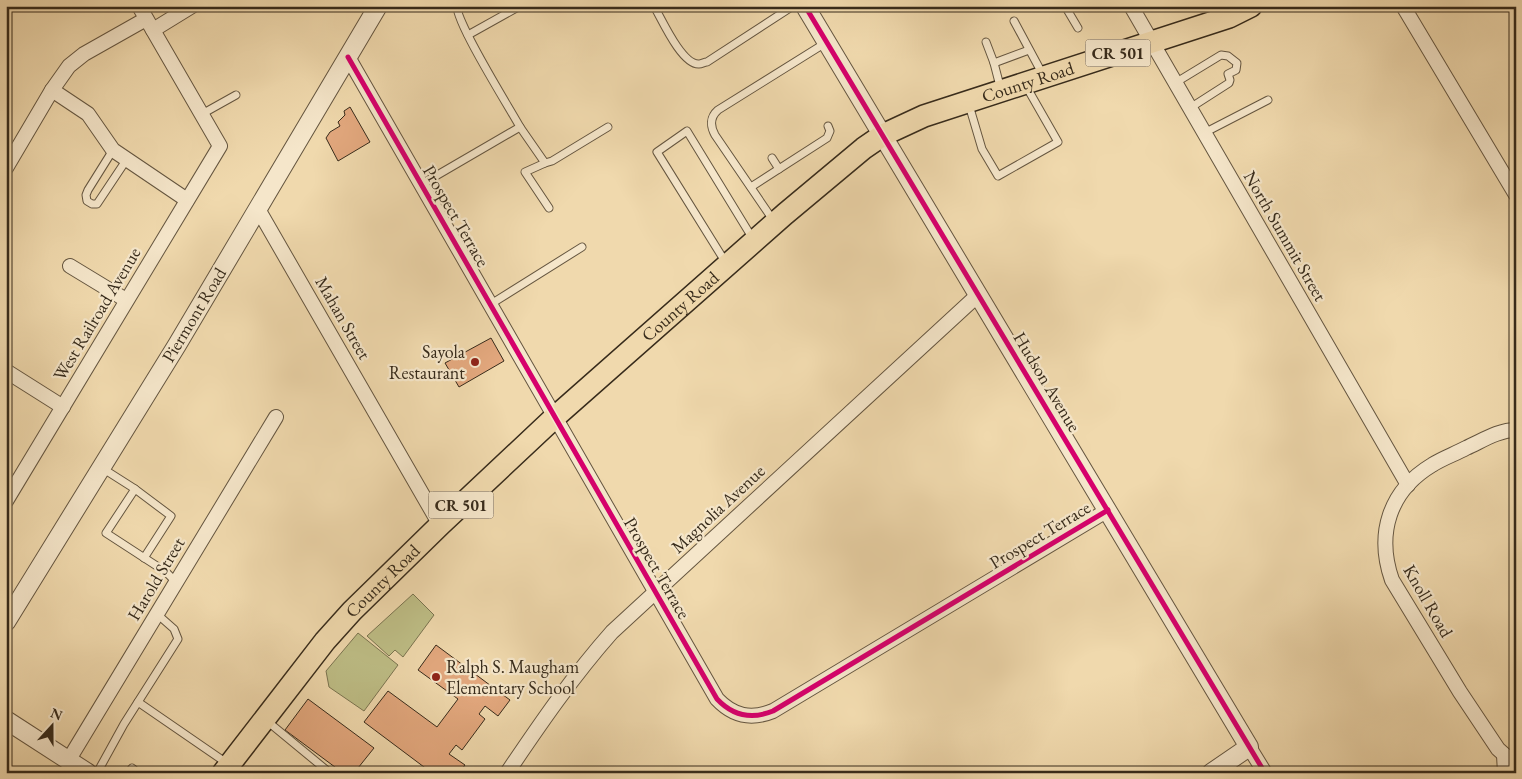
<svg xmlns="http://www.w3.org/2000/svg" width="1522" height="779" font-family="'EB Garamond',serif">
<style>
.green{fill:#bebe86;stroke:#7a7450}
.building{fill:#e3a87e;stroke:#372b1b}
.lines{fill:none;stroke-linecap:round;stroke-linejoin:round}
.service-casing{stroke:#655640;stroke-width:9}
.minor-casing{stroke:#655640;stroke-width:16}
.tertiary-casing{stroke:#655640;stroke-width:20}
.primary-casing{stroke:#372b1b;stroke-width:24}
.service{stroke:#f5e6ca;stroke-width:7}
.minor{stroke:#f5e6ca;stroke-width:14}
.tertiary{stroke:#f5e6ca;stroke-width:18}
.primary{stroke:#f0d9ad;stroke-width:21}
.cycleway-casing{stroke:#f5e6ca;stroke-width:8}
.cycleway{stroke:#d6006c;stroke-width:5}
.poi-dot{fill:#8f2418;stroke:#f5e6ca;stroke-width:2}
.labels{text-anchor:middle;stroke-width:4.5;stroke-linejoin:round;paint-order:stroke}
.shield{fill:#f5e6ca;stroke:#706350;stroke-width:1}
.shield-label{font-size:16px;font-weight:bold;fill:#372b1b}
.street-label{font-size:18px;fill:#372b1b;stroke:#f5e6ca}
.poi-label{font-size:18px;fill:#372b1b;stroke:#f5e6ca;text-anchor:end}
</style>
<rect width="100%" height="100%" fill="#f0d9ad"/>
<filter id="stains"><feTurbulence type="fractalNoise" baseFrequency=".004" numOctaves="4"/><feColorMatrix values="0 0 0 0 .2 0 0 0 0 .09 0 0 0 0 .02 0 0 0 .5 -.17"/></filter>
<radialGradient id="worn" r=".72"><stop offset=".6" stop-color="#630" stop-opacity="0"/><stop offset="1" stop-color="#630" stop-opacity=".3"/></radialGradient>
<g class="green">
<polygon points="413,594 434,615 403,657 395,650 389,656 367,636"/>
<polygon points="358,633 398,665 364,711 329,687 326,671"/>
</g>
<g class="building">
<polygon points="350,107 370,142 338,161 326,138 330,132 340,126 338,122 345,115 344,111"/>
<polygon points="491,338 504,361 459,387 445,363"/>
<polygon points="436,645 510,700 498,716 485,706 479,714 485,719 462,750 456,745 449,754 465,765 459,773 440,773 437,771 435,773 432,773 364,722 388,691 437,727 458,699 418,670"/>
<polygon points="308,699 374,748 354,773 343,773 285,730"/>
</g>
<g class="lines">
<g class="service-casing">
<g id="service">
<path d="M654,6C662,20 682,65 699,64C702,64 704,62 707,62L793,6"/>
<polyline points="1065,6 1078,28"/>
<polyline points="1014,21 1043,75"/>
<polyline points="468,35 520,6"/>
<polyline points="986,42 994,63 1001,90"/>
<polyline points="994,63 1029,50"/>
<polyline points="1175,83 1221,55 1228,56 1237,63 1236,70 1228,74 1230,80 1229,83 1190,108"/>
<polyline points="969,105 982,149 998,176 1058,142 1026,86"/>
<polyline points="202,114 236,95"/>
<polyline points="520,127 545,163 552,161 608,127"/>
<polyline points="1204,133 1268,100"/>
<polyline points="113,150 88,190 86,195 87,201 92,204 97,204 127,159"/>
<polyline points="772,158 779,169"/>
<polyline points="545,163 525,172 549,208"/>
<path d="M422,184L520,127C509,107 456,23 457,6"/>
<polyline points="751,187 827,138 830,131 828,126"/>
<path d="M773,220L715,135C710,126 710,117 718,110L827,42"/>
<polyline points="726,263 657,152 687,131 753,239"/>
<polyline points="491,304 582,247"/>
<polyline points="102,468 135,489 106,533 166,572 176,582"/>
<polyline points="135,489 171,516 144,558"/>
<polyline points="138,702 228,764"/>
<polyline points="267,721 330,773"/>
<polyline points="97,773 124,724 178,639 174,629 157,614"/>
<polyline points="128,773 132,768 138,773"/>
</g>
</g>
<g class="minor-casing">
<g id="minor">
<polyline points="1131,6 1408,485"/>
<polyline points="1403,6 1516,195"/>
<polyline points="153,30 192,6"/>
<path d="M348,57L717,699C733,716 751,720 773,711L1108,510"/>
<polyline points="52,90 88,114 113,150 187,200"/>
<polyline points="6,168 52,90 69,66 84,54 146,19"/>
<polyline points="258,209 440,525"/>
<polyline points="70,266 126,300"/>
<polyline points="6,371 63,407"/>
<path d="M1516,430C1498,430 1482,441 1466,448C1455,454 1443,458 1432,465C1389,491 1376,534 1392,580L1460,692L1498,749L1516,765"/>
<polyline points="6,501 220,146 139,6"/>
<polyline points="1249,747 1265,773"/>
<polyline points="1504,755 1505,773"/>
<polyline points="68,761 276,417"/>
<path d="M507,773C540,724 573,676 612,632L979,294"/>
</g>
</g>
<g class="tertiary-casing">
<g id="tertiary">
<polyline points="805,6 1249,747 1211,773"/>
<polyline points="6,622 177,345 378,6"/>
<polyline points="6,720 88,773"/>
</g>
</g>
<g class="primary-casing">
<g id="primary">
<path id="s1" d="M223,773L325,641L352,611L440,525L555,417L785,214L864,148L883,135L924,116L1229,17L1251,6"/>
</g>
</g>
<use href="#service" class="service"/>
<use href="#minor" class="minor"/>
<use href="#tertiary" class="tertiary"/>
<use href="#primary" class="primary"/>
<g class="cycleway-casing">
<g id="cycleway">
<polyline points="805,6 1265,773"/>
<path d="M348,57L717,699C733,716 751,720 773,711L1108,510"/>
</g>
</g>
<use href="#cycleway" class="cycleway"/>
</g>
<g class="poi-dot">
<circle cx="475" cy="362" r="5"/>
<circle cx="436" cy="677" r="5"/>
</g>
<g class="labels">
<g class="shield">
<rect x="1085.5" y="39.5" width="65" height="27" rx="4"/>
<rect x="428.5" y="491.5" width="65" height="27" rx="4"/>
</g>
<g class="shield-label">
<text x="1118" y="59">CR 501</text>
<text x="461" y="511">CR 501</text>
</g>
<g class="street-label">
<text dy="6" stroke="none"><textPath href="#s1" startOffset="1075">County Road</textPath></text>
<text transform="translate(456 216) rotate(60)" y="6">Prospect Terrace</text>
<text transform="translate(1285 236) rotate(60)" y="6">North Summit Street</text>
<text dy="6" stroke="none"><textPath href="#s1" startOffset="655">County Road</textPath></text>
<text transform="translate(97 314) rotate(-59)" y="6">West Railroad Avenue</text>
<text transform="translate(194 315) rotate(-59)" y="6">Piermont Road</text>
<text transform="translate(343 318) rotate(60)" y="6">Mahan Street</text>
<text transform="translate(1047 382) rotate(59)" y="6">Hudson Avenue</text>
<text transform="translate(718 509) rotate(-43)" y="6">Magnolia Avenue</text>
<text transform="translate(1040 535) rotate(-31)" y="6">Prospect Terrace</text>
<text transform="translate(657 568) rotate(60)" y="6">Prospect Terrace</text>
<text transform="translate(156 579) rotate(-59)" y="6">Harold Street</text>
<text dy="6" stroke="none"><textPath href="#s1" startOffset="250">County Road</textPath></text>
<text transform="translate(1428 601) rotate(60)" y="6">Knoll Road</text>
</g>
<g class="poi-label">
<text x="465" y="358">Sayola<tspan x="465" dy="21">Restaurant</tspan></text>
<text x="446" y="673" text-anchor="start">Ralph S. Maugham<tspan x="446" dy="21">Elementary School</tspan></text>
</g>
</g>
<rect width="1522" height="779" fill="none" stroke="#f0d9ad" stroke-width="25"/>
<rect x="8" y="8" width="1507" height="764" fill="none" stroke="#372b1b" stroke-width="2.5"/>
<rect x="12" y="12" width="1497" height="754" fill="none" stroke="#372b1b"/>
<g transform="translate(52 726) rotate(21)" stroke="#f5e6ca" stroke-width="4" paint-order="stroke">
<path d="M0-4L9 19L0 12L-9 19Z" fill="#372b1b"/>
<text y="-8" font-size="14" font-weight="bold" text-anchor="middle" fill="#372b1b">N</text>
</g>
<rect width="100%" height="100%" filter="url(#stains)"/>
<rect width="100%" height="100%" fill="url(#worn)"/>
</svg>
